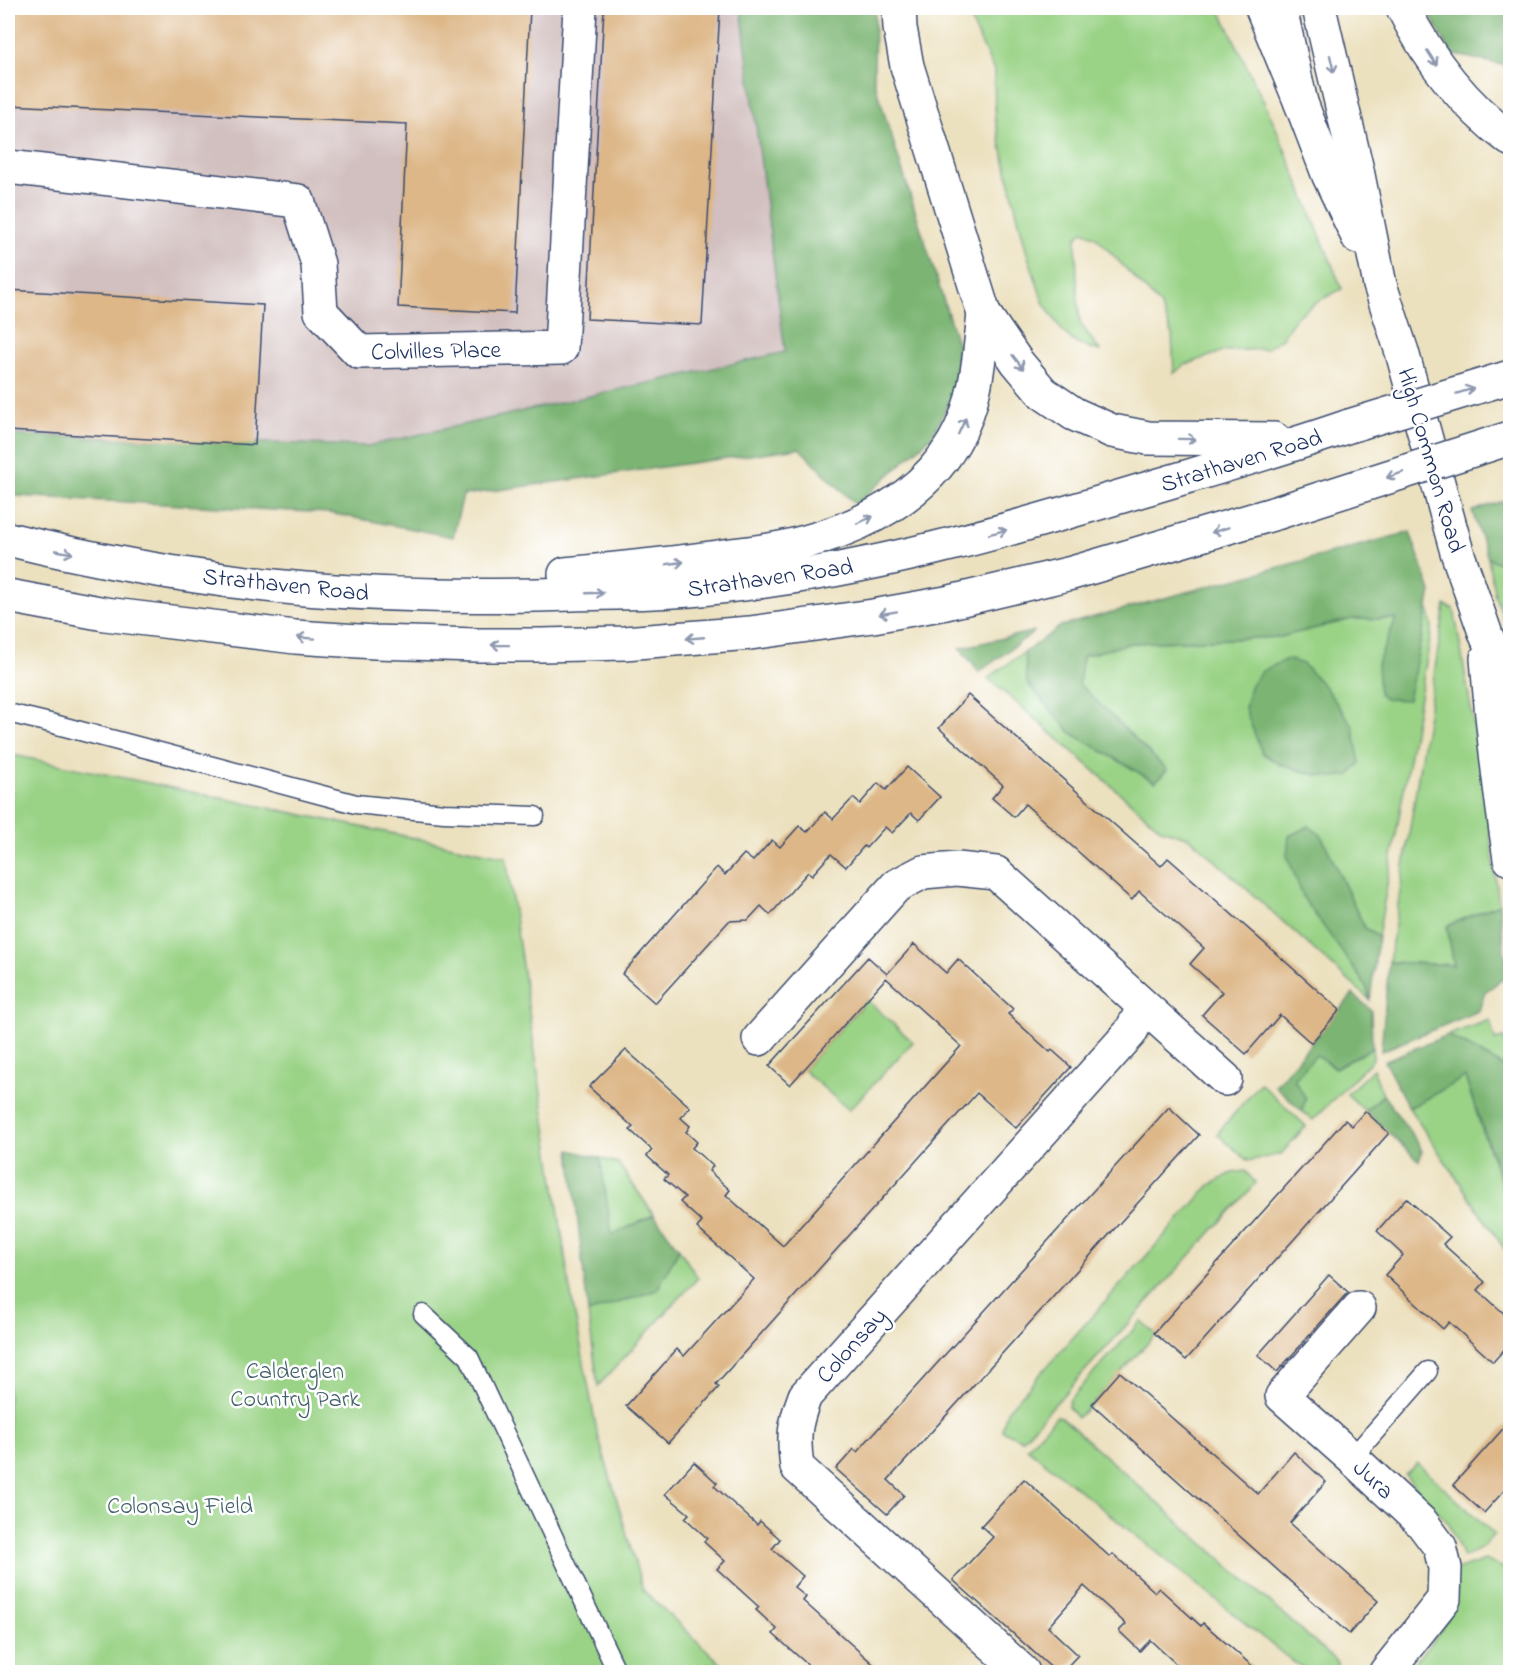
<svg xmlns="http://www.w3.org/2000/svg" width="1518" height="1680" font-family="'Indie Flower',sans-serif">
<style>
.industrial{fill:#d2bfbf}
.green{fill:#9ad386;stroke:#5a8172;stroke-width:1.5}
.forest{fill:#7bb573;stroke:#4b7268;stroke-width:1.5}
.building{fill:#ddb788}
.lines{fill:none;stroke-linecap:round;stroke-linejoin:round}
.service-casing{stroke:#3a4a6d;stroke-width:21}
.minor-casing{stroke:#3a4a6d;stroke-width:36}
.tertiary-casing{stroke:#3a4a6d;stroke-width:36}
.primary-casing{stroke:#3a4a6d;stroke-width:36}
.service{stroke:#fff;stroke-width:18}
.minor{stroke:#fff;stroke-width:33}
.tertiary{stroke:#fff;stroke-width:33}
.primary{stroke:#fff;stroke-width:33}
.primary-bridge-casing{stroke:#3a4a6d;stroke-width:36;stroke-linecap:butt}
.primary-bridge{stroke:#fff;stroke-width:33}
.oneway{stroke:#8d97ae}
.labels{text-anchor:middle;stroke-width:5;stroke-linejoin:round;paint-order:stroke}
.street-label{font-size:24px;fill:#1b2f5e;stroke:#fff}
.park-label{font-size:24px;fill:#41606a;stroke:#fff}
</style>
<rect width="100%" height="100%" fill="#fff"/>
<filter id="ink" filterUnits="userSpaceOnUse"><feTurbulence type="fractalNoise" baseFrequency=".0167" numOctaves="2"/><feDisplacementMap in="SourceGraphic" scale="12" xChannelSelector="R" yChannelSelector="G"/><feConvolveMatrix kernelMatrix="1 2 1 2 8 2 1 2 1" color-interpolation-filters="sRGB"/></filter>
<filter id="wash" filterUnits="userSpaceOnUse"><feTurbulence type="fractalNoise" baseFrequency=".008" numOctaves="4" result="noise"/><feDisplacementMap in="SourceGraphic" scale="24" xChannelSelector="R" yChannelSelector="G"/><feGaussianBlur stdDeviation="1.35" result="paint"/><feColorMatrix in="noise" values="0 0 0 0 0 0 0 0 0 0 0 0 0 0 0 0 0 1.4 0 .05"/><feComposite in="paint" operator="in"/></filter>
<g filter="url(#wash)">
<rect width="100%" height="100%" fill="#ece1bf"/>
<polygon class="industrial" points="8,8 741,8 785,352 368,446 8,435"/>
<g class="green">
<polygon points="965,8 1219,8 1274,123 1342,289 1322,299 1296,317 1281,339 1266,349 1224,351 1185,365 1174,373 1172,334 1160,305 1096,237 1083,231 1076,238 1077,288 1080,323 1100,351 1077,344 1063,332 1043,302 1027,253 1018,218 995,119 994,71"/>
<polygon points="1488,558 1510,568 1510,636 1495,596"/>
<polygon points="1445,605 1454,609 1483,779 1499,904 1447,926 1454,965 1389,962"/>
<polygon points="1428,606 1432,628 1378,937 1365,928 1321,835 1370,1000 1190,838 1161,829 988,678 1025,652 1027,683 1155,782 1166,769 1078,684 1083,656 1131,643 1280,637 1352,619 1397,619 1377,664 1424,625"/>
<polygon points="8,754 506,857 570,1289 597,1432 643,1590 730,1672 8,1672"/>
<polygon points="867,1000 913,1042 849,1110 803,1070"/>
<polygon points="1490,1020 1495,1040 1504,1038 1510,1059 1510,1070 1448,1035"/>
<polygon points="1372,1048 1373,1059 1313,1120 1302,1111 1305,1098 1294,1080 1316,1054 1335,1068"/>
<polygon points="1373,1069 1383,1095 1365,1111 1347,1094"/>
<polygon points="1465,1077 1483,1133 1510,1206 1510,1257 1409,1108"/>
<polygon points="1260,1083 1306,1126 1281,1154 1248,1161 1217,1134"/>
<polygon points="600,1158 618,1163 654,1215 612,1235"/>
<polygon points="1245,1171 1256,1183 1022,1440 1002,1430 1007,1411 1210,1185 1232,1173"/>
<polygon points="679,1249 698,1278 598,1386 588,1313 657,1290"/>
<polygon points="1141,1321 1156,1334 1092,1404 1077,1418 1068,1407 1070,1399"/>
<polygon points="1057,1416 1061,1417 1338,1663 1332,1672 1310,1672 1287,1657 1027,1448"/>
<polygon points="1417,1463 1494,1534 1481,1549 1463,1557 1449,1524 1405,1475"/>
<polygon points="1485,1560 1510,1571 1510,1666 1489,1672 1406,1672 1442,1630 1452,1610 1454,1571"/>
</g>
<g class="forest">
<polygon points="741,8 875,8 874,81 958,346 955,390 932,436 856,505 799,448 463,495 453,537 329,513 17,496 8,492 8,435 368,446 785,352"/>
<polygon points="1426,8 1510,8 1510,69 1508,66 1452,54"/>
<polygon points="1510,499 1510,568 1488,558 1472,511"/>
<polygon points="1410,532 1431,592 1408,700 1386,699 1379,694 1377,664 1396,619 1352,619 1280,637 1131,643 1083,656 1079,684 1167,770 1155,782 1071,733 1027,683 1025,652 1061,626"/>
<polygon points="1035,631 979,672 960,648"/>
<polygon points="1287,659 1303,664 1325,687 1353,726 1360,763 1350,775 1335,777 1315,775 1279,764 1262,753 1245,709 1250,686 1262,671"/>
<polygon points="1309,826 1321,835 1365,928 1378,937 1370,1000 1366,986 1304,899 1287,856 1289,836"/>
<polygon points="1499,904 1507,976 1485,992 1479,1011 1381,1051 1389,962 1454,965 1447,926"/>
<polygon points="1353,994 1371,1010 1372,1048 1335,1068 1316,1055 1294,1080 1306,1098 1302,1111 1275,1086"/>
<polygon points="1448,1035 1510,1070 1510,1206 1465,1077 1409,1108 1384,1061"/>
<polygon points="1383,1095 1419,1144 1422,1152 1419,1161 1365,1111"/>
<polygon points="570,1150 600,1158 612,1235 654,1215 679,1249 657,1290 588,1313"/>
</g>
<g id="blocks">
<g class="building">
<polygon points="8,8 530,8 515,313 398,307 407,124 8,105"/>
<polygon points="604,8 720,8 702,325 587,319"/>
<polygon points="8,290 263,305 255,445 8,431"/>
<polygon points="968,695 1161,866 1168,858 1340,1010 1311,1043 1280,1015 1246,1054 1202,1015 1222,992 1190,964 1204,948 1139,891 1132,900 1025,804 1014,817 992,798 1003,785 939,728"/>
<polygon points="907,767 940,797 919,820 911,813 892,833 885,827 866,848 864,846 846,867 831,854 812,875 808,872 770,915 761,906 748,920 729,921 655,1003 622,974 717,867 725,875 744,854 753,861 772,840 780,847 799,826 807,832 825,812 833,819 853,798 860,804 878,783 886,790"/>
<polygon points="914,944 946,973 958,959 1013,1009 1008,1014 1050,1052 1052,1050 1071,1067 1016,1128 977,1093 741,1356 716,1384 719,1387 668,1443 626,1406 677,1349 684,1356 754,1279 697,1228 702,1222 680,1202 685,1197 664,1179 668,1175 647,1156 652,1150 630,1130 633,1127 589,1087 626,1050 690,1107 681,1118 690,1126 686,1132 697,1142 692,1148 713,1166 709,1171 730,1190 726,1195 783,1246 961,1046 886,978 790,1085 769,1066 868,957 887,974"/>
<polygon points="1169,1107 1199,1135 888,1480 904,1495 887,1514 836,1469 854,1449 857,1452"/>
<polygon points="1365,1111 1389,1133 1186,1360 1154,1333 1345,1120 1352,1126"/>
<polygon points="1406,1198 1450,1237 1443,1244 1485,1282 1478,1290 1510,1319 1510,1343 1493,1362 1449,1322 1443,1329 1385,1275 1403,1255 1377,1231"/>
<polygon points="1329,1275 1348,1292 1277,1372 1258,1355"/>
<polygon points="1120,1372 1258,1494 1294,1452 1326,1482 1290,1523 1378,1601 1349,1634 1092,1404"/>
<polygon points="1510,1421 1510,1484 1484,1513 1453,1485"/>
<polygon points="694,1462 717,1483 714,1486 757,1525 760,1521 780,1539 772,1549 803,1576 794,1587 806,1597 803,1601 882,1672 816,1672 773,1634 777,1629 756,1610 759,1607 717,1569 725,1561 704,1542 707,1538 685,1518 689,1514 665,1494"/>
<polygon points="1024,1479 1110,1557 1113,1554 1155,1592 1159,1588 1201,1626 1203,1623 1259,1672 1185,1672 1150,1640 1140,1651 1119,1631 1126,1624 1084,1586 1048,1627 1078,1655 1062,1672 1056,1672 953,1580 993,1537 981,1526"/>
</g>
</g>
</g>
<g filter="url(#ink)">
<use href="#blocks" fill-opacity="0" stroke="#3a4a6d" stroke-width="1.5"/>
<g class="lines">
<g class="service-casing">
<g id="service">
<polyline points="8,713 50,723 356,804 444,813 535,816"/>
<polyline points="423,1314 469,1357 617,1672"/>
<polyline points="1352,1458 1428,1371"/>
</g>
</g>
<g class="minor-casing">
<g id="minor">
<polyline points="8,167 298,201 318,264 321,312 359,352 561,348 580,8"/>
<polyline points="759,1039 896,886 923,872 957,869 996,873 1225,1079"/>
<polyline points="1359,1308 1282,1396 1352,1458 1422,1523 1440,1547 1445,1568 1444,1599 1386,1672"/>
<path d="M1023,1672L797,1467C793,1436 794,1425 805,1396L1130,1033L1144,1007"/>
</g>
</g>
<g class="tertiary-casing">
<g id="tertiary">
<polyline points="1280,8 1301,103 1329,176 1358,237"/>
<polyline points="1319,8 1357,170 1380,285 1402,352 1457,552 1486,635 1510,690"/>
<path d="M1487,658C1492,725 1500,792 1510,859"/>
</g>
</g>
<g class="primary-casing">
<g id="primary">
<polyline points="899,8 900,28 907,66 984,314 1017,362 1043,393 1074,414 1112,431 1148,438 1274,439"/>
<polyline points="1262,8 1301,103"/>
<path d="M1403,8C1429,60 1463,104 1510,139"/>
<path d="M8,539C105,563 205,580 305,589C394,596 484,597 573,594C612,593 651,593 690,590C717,588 745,584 772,580C896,563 1019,527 1139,491C1209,470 1280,450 1349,426"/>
<path d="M565,574C616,569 667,564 718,557C739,554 761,552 781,548C849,533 918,504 954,442C977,403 979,358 984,314"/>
<polyline points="8,596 105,614 295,637 375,642 477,645 542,645 624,643 750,633 873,616 946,603 1072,573 1276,513"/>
</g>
</g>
<use href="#service" class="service"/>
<use href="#minor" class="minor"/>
<use href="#tertiary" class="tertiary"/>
<use href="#primary" class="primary"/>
<g class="primary-bridge-casing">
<g id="primary-bridge">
<polyline points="1349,426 1510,377"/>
<polyline points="1276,513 1510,438"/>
</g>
</g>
<use href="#primary-bridge" class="primary-bridge"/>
</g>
<defs><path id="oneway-shaft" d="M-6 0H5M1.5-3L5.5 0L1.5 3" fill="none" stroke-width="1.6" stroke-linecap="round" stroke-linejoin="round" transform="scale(1.5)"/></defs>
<g class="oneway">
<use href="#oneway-shaft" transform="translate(1432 58) rotate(57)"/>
<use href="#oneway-shaft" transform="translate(1332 64) rotate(77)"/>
<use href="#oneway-shaft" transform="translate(1018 362) rotate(52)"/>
<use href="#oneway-shaft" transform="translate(1465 391) rotate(-17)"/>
<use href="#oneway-shaft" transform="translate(962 426) rotate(-65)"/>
<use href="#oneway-shaft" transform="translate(1187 439) rotate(1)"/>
<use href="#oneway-shaft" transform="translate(1395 475) rotate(162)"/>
<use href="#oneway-shaft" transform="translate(865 520) rotate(-24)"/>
<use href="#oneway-shaft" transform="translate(1220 530) rotate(163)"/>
<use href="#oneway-shaft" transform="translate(998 532) rotate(-14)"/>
<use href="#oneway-shaft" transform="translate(64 552) rotate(11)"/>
<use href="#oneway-shaft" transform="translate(675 563) rotate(-8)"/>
<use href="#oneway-shaft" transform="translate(595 593) rotate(-2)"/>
<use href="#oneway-shaft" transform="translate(888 613) rotate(170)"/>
<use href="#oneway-shaft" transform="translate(306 638) rotate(-176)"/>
<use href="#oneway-shaft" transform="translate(695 638) rotate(175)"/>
<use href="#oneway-shaft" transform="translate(500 645) rotate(-179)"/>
</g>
</g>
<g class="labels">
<g class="street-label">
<text transform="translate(436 350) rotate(-1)" y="8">Colvilles Place</text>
<text transform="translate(1241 460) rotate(-17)" y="8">Strathaven Road</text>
<text transform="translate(1432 460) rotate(74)" y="8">High Common Road</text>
<text transform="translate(770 577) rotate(-8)" y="8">Strathaven Road</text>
<text transform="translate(286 584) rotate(6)" y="8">Strathaven Road</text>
<text transform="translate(851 1345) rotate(-48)" y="8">Colonsay</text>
<text transform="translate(1374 1479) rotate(43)" y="8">Jura</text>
</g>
<g class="park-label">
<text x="295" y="1378">Calderglen<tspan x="295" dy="28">Country Park</tspan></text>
<text x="180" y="1513">Colonsay Field</text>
</g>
</g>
<rect width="1518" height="1680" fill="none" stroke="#fff" stroke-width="30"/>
</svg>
